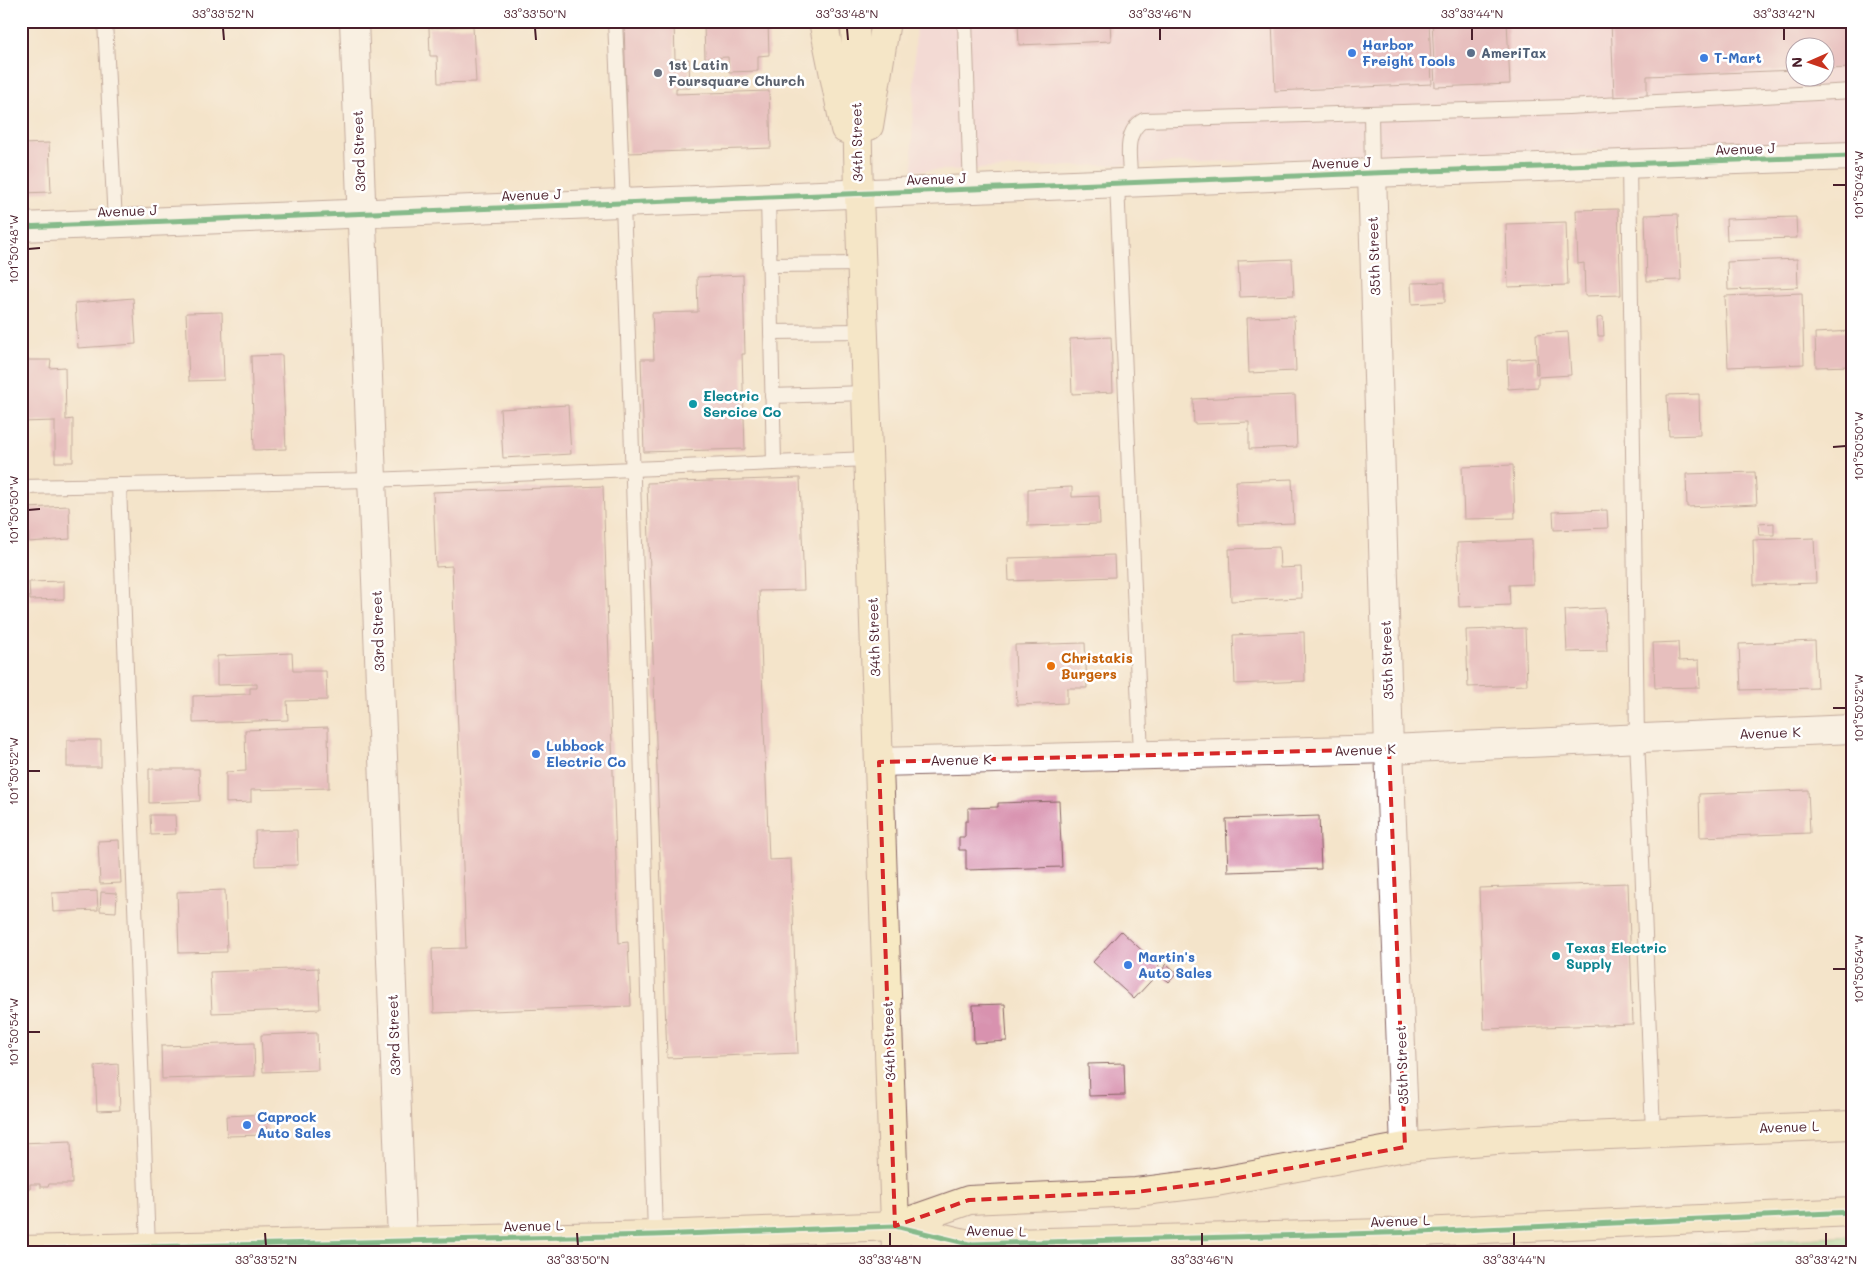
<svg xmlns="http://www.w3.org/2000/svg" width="1873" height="1273" font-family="Mali,sans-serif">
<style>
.built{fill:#f2cfe1;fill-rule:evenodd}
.green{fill:#93db96;stroke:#6e7d60}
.building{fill:#d892af}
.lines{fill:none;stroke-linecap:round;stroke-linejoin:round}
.lane-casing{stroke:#866463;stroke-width:16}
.street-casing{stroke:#866463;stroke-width:30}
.secondary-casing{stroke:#866463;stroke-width:30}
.lane{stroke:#fff;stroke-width:14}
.street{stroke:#fff;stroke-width:28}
.secondary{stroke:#f7e9c3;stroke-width:28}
.cycleway-casing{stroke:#fff;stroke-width:8}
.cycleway{stroke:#00873e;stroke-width:5}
.marked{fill:none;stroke:#d62828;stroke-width:4;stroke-dasharray:10 6;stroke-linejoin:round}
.ticks{fill:none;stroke:#4a1f2b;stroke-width:2}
.shop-dot{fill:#3f7fe0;stroke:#fff;stroke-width:2}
.service-dot{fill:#5c6f8a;stroke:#fff;stroke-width:2}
.worship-dot{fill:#6b7280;stroke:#fff;stroke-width:2}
.culture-dot{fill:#0f9aa8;stroke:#fff;stroke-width:2}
.food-dot{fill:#e8710a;stroke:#fff;stroke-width:2}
.labels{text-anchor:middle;stroke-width:5;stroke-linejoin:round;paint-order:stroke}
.shop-label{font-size:14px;font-weight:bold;fill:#366cbe;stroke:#fff;text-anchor:start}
.service-label{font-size:14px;font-weight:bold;fill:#4e5e75;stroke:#fff;text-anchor:start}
.worship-label{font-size:14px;font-weight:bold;fill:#5b616d;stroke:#fff;text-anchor:start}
.street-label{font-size:14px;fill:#4a1f2b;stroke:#fff}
.culture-label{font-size:14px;font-weight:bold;fill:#0d838f;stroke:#fff;text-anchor:start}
.food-label{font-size:14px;font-weight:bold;fill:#c56008;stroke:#fff;text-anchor:start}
.neatline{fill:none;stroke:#4a1f2b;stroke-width:2}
.ticks-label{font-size:12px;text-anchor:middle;fill:#4a1f2b}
</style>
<rect width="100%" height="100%" fill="#fff"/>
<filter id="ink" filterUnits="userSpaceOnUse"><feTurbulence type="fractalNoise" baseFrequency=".02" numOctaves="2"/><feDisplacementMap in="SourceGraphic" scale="10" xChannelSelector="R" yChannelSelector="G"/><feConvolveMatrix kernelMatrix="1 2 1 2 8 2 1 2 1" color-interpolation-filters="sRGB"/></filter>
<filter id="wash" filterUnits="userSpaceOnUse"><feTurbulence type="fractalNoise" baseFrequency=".0096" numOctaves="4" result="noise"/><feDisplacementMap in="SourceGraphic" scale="20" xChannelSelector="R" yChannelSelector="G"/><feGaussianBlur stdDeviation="1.12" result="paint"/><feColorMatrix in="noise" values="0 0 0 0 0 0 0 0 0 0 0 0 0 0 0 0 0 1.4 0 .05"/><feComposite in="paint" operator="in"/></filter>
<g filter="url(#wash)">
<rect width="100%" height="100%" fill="#f4e4ca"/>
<path class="built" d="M916,21H1852V142L913,171L912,143ZM1796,48H1826V78H1796Z"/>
<polygon class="green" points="1852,1236 1852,1252 1585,1252"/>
<g id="blocks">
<g class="building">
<polygon points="1018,21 1110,21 1111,41 1019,45"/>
<polygon points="1272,21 1429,21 1432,84 1275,91"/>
<polygon points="1432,21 1507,21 1510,84 1435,87"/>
<polygon points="1611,21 1852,21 1852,68 1826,69 1826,48 1796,48 1796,70 1647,76 1647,96 1614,97"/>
<polygon points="674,22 675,59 689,59 690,88 676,88 676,94 769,91 771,148 628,153 624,24"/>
<polygon points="768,22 769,55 758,56 758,71 729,72 728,57 705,58 704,25"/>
<polygon points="473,26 476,82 438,83 437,56 430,56 429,28"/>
<polygon points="49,143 51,192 21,193 21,144"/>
<polygon points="1618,209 1621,295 1585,296 1584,263 1578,264 1576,210"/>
<polygon points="1678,214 1681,280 1647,281 1645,215"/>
<polygon points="1796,217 1797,238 1727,240 1726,219"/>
<polygon points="1566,222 1568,285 1508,287 1506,224"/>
<polygon points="1292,259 1294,295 1240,297 1238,261"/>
<polygon points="1797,259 1798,287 1728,290 1727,262"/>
<polygon points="743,275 745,354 742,354 745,449 644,452 641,359 654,359 652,313 698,312 697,277"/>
<polygon points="1445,282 1445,302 1412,304 1411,283"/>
<polygon points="1802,293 1804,364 1728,367 1725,296"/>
<polygon points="133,298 136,344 78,348 75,303"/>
<polygon points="222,312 224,380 189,381 186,313"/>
<polygon points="1294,316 1296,371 1249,373 1247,318"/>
<polygon points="1603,317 1604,336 1598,336 1597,318"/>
<polygon points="1852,331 1852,366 1816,367 1815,333"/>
<polygon points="1568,332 1571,375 1538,377 1538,387 1508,389 1507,360 1535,358 1536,374 1538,374 1536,334"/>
<polygon points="1111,337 1113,392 1072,394 1070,339"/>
<polygon points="282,355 286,449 254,450 251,356"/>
<polygon points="24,360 51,360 50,368 65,367 66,420 73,419 73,462 55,462 55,421 21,422 21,398 25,398"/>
<polygon points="1699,394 1700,435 1669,436 1667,395"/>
<polygon points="1295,395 1297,447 1249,449 1249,422 1194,424 1193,399"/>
<polygon points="568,405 571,454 503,458 500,409"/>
<polygon points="1513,465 1515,518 1464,519 1462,467"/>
<polygon points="1755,472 1757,504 1687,507 1686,474"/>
<polygon points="800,478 804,590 759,591 769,860 791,859 798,1053 667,1058 647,483"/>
<polygon points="1292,479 1294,523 1238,525 1236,481"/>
<polygon points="603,486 619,943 628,942 631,1006 434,1013 432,949 466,948 452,566 436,567 433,492"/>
<polygon points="1072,487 1072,497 1099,496 1100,524 1028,526 1028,489"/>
<polygon points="69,506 70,539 29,542 27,508"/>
<polygon points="1607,510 1608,528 1554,530 1553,512"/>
<polygon points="1774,523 1774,535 1759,535 1758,524"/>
<polygon points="1814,538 1816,583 1754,585 1753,540"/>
<polygon points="1532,540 1533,584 1509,585 1510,605 1459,607 1457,543"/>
<polygon points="1279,547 1280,568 1301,567 1302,598 1231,601 1229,549"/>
<polygon points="1114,555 1115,577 1009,581 1008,558"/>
<polygon points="64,581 64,599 30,600 29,582"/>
<polygon points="1605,608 1607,651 1567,652 1565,610"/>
<polygon points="1525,628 1527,685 1468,687 1466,630"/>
<polygon points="1304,632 1305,681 1235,684 1233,635"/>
<polygon points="1815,641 1817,688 1741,690 1739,644"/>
<polygon points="1678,642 1679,661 1699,660 1700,687 1655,688 1653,643"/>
<polygon points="1085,643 1087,688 1067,688 1067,703 1017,705 1015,645"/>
<polygon points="292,653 293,671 326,671 327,700 287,701 288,720 193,723 193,696 250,694 250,688 257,688 257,684 217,685 217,656"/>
<polygon points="328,727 329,788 251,790 251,802 226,803 226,772 246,771 245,730"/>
<rect x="67" y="740" width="34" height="27"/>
<polygon points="21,760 23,760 25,805 21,805"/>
<polygon points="149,769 199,769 200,801 149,803"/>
<polygon points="1808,790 1810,833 1700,837 1699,794"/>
<polygon points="1059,801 1062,867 966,870 966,850 959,850 959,837 965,837 965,821 968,821 968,808 998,807 998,803"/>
<polygon points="150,815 175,815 176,834 151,835"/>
<polygon points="1319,816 1321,869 1228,872 1226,819"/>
<polygon points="297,830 298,865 256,866 255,831"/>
<polygon points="119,840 121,883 100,884 98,841"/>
<polygon points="1628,883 1633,1024 1484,1029 1479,888"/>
<polygon points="225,890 227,952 179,953 177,892"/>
<polygon points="97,891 98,910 53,912 52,893"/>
<polygon points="101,892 117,893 116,912 100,911"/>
<polygon points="1121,931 1162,969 1134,999 1093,962"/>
<polygon points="1167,964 1177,973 1169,982 1159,973"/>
<polygon points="318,968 320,1009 212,1013 210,972"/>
<polygon points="1005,1004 1007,1041 974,1043 973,1005"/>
<polygon points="317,1033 318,1070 263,1072 261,1035"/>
<polygon points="254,1043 255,1076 162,1079 161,1046"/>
<polygon points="1124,1063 1125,1095 1089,1096 1088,1064"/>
<polygon points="118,1064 120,1110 97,1111 95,1066"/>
<polygon points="267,1114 268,1135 227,1136 226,1116"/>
<polygon points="71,1141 72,1184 49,1184 48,1187 40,1187 40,1184 30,1184 30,1189 21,1189 21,1143"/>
</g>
</g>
</g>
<g filter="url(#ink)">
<use href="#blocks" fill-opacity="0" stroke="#866463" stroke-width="1"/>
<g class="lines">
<g class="lane-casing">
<g id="lane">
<polyline points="105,21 115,223"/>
<path d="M615,21C634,426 643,830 655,1235"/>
<polyline points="965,21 971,189"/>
<polyline points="1371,113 1372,173"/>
<polyline points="1629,164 1637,738 1653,1132"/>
<polyline points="1117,183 1141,755"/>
<path d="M1131,183C1130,162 1122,132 1144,120L1568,107L1852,91"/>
<polyline points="768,197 774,463"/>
<polyline points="769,265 861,264"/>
<polyline points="771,332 863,331"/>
<polyline points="772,396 865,393"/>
<polyline points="119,485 148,1247"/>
<polyline points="21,487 372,480 868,459"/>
<polyline points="1421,1232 1421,1252"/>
</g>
</g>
<g class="street-casing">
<g id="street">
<polyline points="354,21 402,1240"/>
<polyline points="1372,173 1389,749 1405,1147"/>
<polyline points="21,227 1372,173 1852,156"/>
<polyline points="879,762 1389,749 1852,729"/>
</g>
</g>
<g class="secondary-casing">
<g id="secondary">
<polyline points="823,21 845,129"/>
<polyline points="855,21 859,194 896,1252"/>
<polyline points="869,126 886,21"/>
<polyline points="895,1226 969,1200 1136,1192 1216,1182 1405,1147 1510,1139 1852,1125"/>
<polyline points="21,1250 655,1235 895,1226 969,1244 1421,1232 1852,1212"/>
</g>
</g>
<use href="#lane" class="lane"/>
<use href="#street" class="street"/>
<use href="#secondary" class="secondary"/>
<g class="cycleway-casing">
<g id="cycleway">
<polyline points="21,227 1372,173 1852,156"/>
<polyline points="21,1250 655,1235 895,1226 969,1244 1421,1232 1852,1212"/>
</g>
</g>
<use href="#cycleway" class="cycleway"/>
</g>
</g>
<path d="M0 0H1873V1273H0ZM1389,749L1405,1147L1216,1182L1136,1192L969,1200L895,1226L879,762Z" fill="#f4e4ca" fill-opacity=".55" fill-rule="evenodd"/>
<path class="marked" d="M1389,749L1405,1147L1216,1182L1136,1192L969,1200L895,1226L879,762Z"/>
<path class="ticks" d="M223,28L224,40M535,28L536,40M847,28L848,40M1160,28V40M1472,28V40M1784,28V40M1833,185H1846M28,249L40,248M1833,447L1846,446M28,510L40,509M1833,708H1846M28,771H40M1833,969H1846M28,1032H40M265,1233L266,1246M577,1233L578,1246M890,1233V1246M1202,1233V1246M1514,1233V1246M1826,1233V1246"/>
<g class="shop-dot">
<circle cx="1352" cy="53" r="5"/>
<circle cx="1704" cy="58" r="5"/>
<circle cx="536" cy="754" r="5"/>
<circle cx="1128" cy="965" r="5"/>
<circle cx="247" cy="1125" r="5"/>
</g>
<circle class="service-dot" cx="1471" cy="53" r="5"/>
<circle class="worship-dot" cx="658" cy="73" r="5"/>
<g class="culture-dot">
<circle cx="693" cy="404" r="5"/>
<circle cx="1556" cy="956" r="5"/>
</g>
<circle class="food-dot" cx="1051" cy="666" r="5"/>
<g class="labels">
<g class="shop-label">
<text x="1362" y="50">Harbor<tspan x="1362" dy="16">Freight Tools</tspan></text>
<text x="1714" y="63">T-Mart</text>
<text x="546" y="751">Lubbock<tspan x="546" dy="16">Electric Co</tspan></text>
<text x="1138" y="962">Martin's<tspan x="1138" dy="16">Auto Sales</tspan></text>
<text x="257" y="1122">Caprock<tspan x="257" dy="16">Auto Sales</tspan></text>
</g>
<g class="service-label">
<text x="1481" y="58">AmeriTax</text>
</g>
<g class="worship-label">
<text x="668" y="70">1st Latin<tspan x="668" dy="16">Foursquare Church</tspan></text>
</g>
<g class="street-label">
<text transform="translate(857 142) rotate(-91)" y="5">34th Street</text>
<text transform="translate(1745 149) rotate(-2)" y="5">Avenue J</text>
<text transform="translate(359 151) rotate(-92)" y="5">33rd Street</text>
<text transform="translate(1341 163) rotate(-2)" y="5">Avenue J</text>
<text transform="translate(936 179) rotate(-2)" y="5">Avenue J</text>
<text transform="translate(531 195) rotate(-2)" y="5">Avenue J</text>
<text transform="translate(127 211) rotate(-2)" y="5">Avenue J</text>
<text transform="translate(1374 256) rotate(-92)" y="5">35th Street</text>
<text transform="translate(378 631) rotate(-92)" y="5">33rd Street</text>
<text transform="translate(874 637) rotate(-92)" y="5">34th Street</text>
<text transform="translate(1387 660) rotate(-92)" y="5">35th Street</text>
<text transform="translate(1770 733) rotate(-2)" y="5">Avenue K</text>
<text transform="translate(1365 750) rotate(-2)" y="5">Avenue K</text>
<text transform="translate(961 760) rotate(-1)" y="5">Avenue K</text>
<text transform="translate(394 1035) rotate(-92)" y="5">33rd Street</text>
<text transform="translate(889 1041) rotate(-92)" y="5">34th Street</text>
<text transform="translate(1402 1065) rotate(-92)" y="5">35th Street</text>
<text transform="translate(1789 1127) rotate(-2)" y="5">Avenue L</text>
<text transform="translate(1400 1221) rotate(-2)" y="5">Avenue L</text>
<text transform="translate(533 1226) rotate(-1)" y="5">Avenue L</text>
<text transform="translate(996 1231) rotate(1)" y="5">Avenue L</text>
</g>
<g class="culture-label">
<text x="703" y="401">Electric<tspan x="703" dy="16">Sercice Co</tspan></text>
<text x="1566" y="953">Texas Electric<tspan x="1566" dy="16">Supply</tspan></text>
</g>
<g class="food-label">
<text x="1061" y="663">Christakis<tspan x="1061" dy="16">Burgers</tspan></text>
</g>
</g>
<rect width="1873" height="1273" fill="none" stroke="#fff" stroke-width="55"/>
<g transform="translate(1810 62) rotate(268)"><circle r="24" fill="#ffffff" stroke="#b7a5aa"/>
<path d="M0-4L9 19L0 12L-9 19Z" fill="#c8321e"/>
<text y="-8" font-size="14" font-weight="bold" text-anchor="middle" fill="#4a1f2b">N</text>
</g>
<rect x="28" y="28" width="1818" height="1218" class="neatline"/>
<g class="ticks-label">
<text x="223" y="18">33°33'52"N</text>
<text x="535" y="18">33°33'50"N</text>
<text x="847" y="18">33°33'48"N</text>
<text x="1160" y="18">33°33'46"N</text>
<text x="1472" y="18">33°33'44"N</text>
<text x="1784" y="18">33°33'42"N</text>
<text transform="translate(1859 185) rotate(-90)" y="4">101°50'48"W</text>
<text transform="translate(14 249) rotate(-90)" y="4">101°50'48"W</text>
<text transform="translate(1859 446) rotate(-90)" y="4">101°50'50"W</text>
<text transform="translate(14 510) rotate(-90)" y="4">101°50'50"W</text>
<text transform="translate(1859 708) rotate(-90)" y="4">101°50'52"W</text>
<text transform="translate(14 771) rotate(-90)" y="4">101°50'52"W</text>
<text transform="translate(1859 969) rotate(-90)" y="4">101°50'54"W</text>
<text transform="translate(14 1032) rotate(-90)" y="4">101°50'54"W</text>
<text x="266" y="1264">33°33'52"N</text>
<text x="578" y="1264">33°33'50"N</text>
<text x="890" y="1264">33°33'48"N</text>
<text x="1202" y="1264">33°33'46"N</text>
<text x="1514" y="1264">33°33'44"N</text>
<text x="1826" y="1264">33°33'42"N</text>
</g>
</svg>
